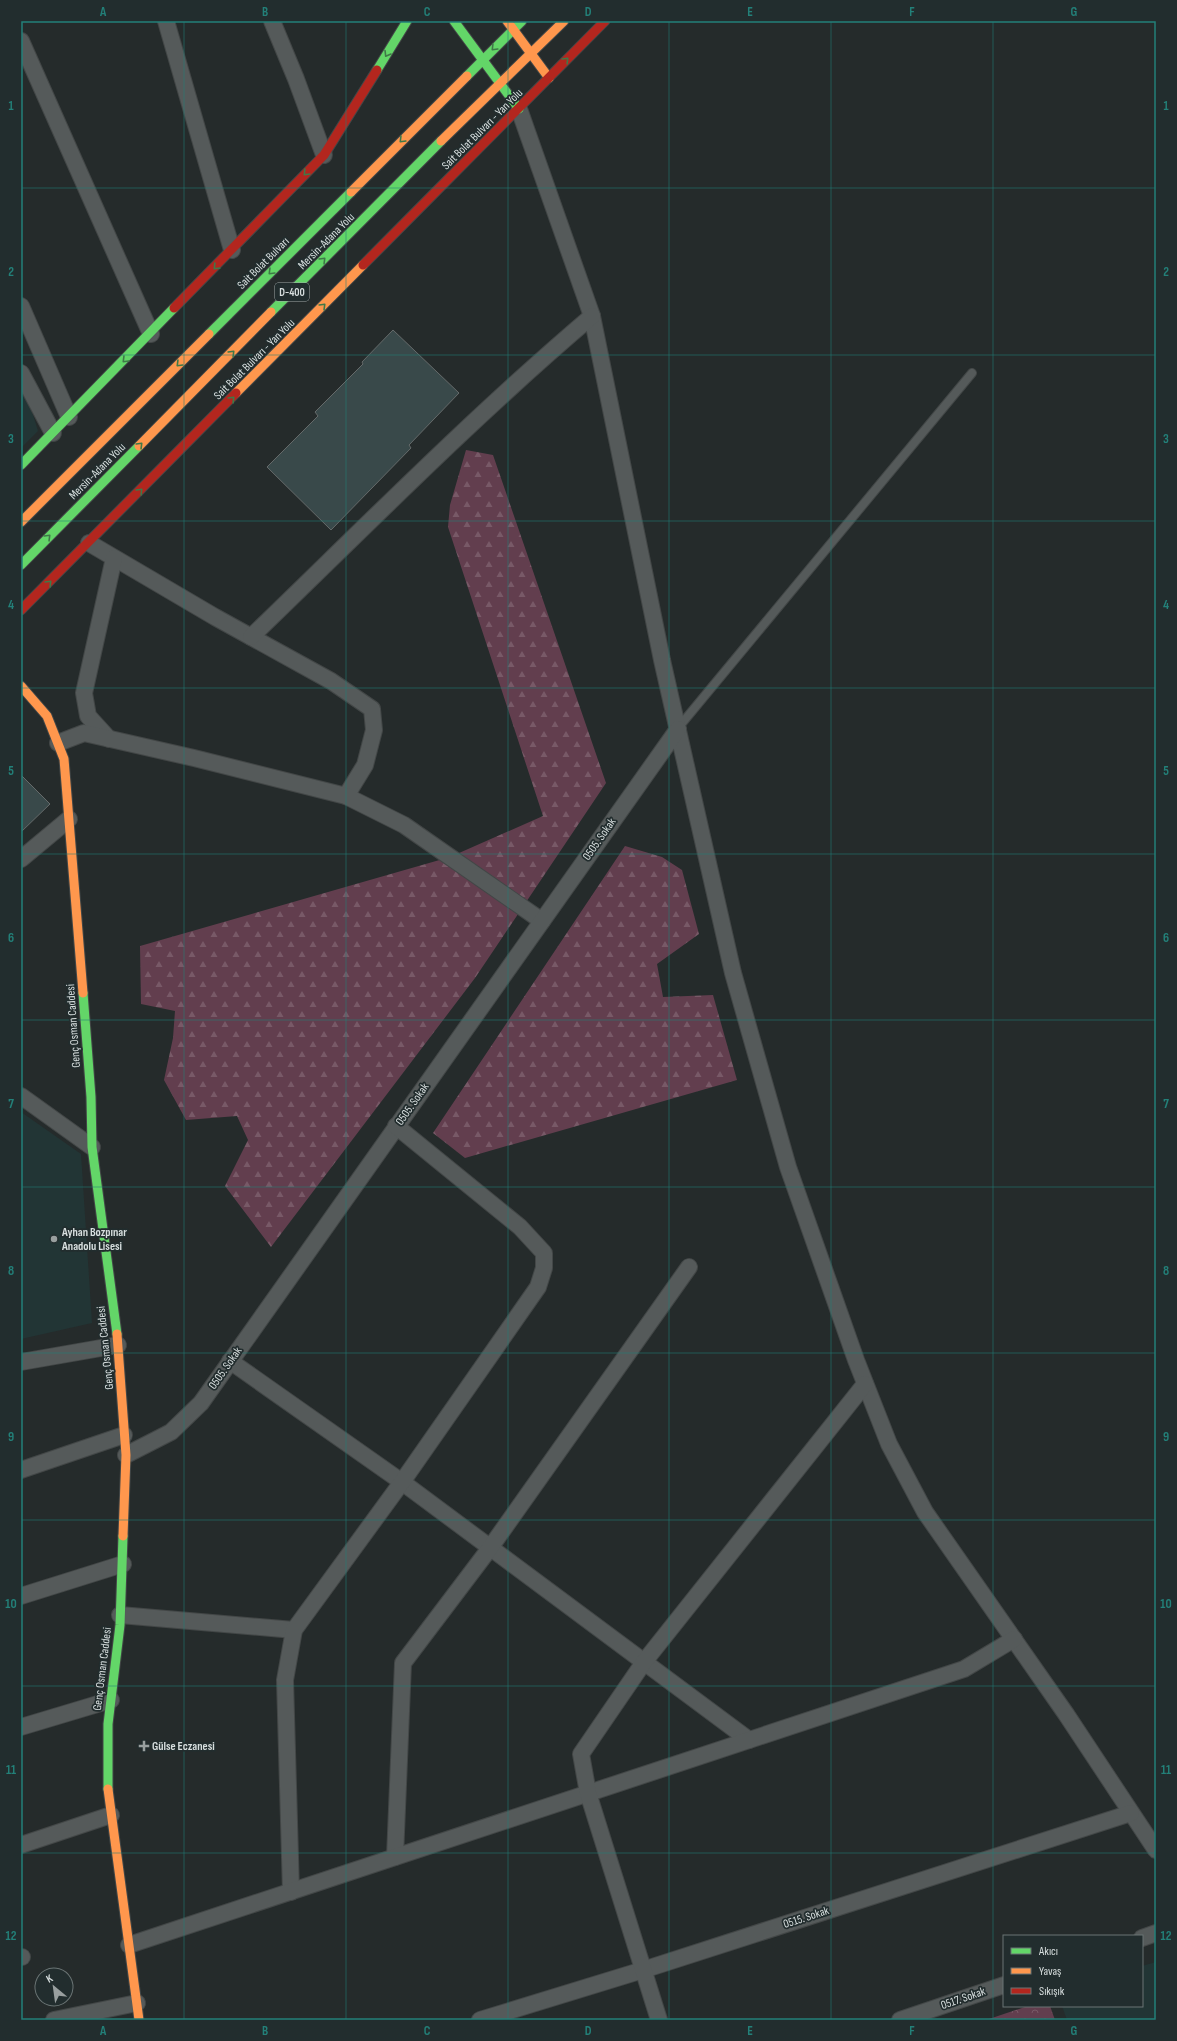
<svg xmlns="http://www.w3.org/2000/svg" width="1177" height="2041" font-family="'Sofia Sans Condensed',sans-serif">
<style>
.built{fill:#223535}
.forest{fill:url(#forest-firs)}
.park{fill:url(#park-crowns)}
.building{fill:#39494a;stroke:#656a6a}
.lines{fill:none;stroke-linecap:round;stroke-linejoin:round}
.lane-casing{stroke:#434747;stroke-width:10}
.street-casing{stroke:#434747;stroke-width:18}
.fast-casing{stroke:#434747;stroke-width:11}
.slow-casing{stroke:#434747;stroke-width:11}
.jam-casing{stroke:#434747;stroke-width:11}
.lane{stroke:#555a5a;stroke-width:8}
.street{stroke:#555a5a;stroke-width:16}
.fast{stroke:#63d668;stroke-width:9}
.slow{stroke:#ff974d;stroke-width:9}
.jam{stroke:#b3261e;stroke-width:9}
.oneway{stroke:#3f7948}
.grid{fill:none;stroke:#238079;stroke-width:1;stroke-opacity:0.55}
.poi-dot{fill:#999f9f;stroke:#222d2e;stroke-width:1.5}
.labels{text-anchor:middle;stroke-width:3.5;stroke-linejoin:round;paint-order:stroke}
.shield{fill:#222d2e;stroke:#a1a9a9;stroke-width:1}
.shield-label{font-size:11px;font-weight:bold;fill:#d7dede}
.street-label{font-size:12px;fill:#d7dede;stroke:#222d2e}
.poi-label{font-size:12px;font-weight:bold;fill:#d7dede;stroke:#222d2e;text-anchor:start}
.neatline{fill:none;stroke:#238079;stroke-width:1.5}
.grid-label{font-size:13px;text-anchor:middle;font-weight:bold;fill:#238079}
</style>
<defs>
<pattern id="forest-firs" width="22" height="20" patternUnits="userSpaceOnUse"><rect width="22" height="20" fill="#623e4e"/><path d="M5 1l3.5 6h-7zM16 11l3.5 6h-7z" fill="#785967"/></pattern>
<pattern id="park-crowns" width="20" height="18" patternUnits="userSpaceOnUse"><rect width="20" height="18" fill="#623e4e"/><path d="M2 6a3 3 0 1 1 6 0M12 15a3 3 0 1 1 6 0" fill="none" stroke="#785967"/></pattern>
</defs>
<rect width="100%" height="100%" fill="#252b2b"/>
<g class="built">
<polygon points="21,391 30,405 38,431 21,448"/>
<polygon points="21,1112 81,1154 92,1323 21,1339"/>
<polygon points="1156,1962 1156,2020 1067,2020 1062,2006 1142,2006 1142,1966"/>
</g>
<g class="forest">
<polygon points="466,450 493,455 606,783 475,978 271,1247 225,1186 248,1140 237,1116 186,1120 164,1080 173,1038 175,1011 141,1004 140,946 450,857 543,816 448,527 450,505"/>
<polygon points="625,846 662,857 682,870 699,934 657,964 663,997 713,995 737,1080 465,1158 433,1133"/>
</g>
<polygon class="park" points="1028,2006 1050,2006 1055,2020 986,2020"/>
<g class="building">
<polygon points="393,330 459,393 409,445 411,448 331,530 267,467 318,416 315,412 363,364 362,362"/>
<polygon points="21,775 50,804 21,832"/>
</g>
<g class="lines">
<g class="lane-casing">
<polyline id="lane" points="678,728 972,373"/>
</g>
<g class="street-casing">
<g id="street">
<polyline points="166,21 232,250"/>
<polyline points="272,21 296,79 324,155"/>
<polyline points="21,41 151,334"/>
<polyline points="519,109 592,316 662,660 733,973 788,1167 856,1360 889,1444 925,1512 1066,1714 1156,1850"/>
<polyline points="21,306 69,417"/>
<polyline points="21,373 53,433"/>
<polyline points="89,543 215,617 331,681 372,709 374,730 365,765 346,796"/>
<path d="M251,637C363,529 473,417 592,316"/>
<polyline points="109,739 88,716 84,693 114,558"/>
<polyline points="58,743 84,733 194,758 346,796 404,825 542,921"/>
<polyline points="21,859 69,819"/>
<polyline points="21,1096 92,1147"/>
<polyline points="230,1361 402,1482 749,1740"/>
<polyline points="21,1362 118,1345"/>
<polyline points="126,1455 171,1432 201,1403 678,729"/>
<polyline points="21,1470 124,1435"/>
<polyline points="21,1596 123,1564"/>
<polyline points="120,1615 294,1630"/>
<polyline points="21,1727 111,1700"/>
<polyline points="21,1845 111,1815"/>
<polyline points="395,1857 403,1663 490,1548 689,1267"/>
<polyline points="291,1892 285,1680 294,1630 402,1482 538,1287 544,1268 544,1253 520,1227 396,1126"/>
<polyline points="1142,1938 1156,1933"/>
<polyline points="129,1945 964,1669 1014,1639"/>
<polyline points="21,1957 22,1957"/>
<polyline points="54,2020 137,2003"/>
<polyline points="480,2020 643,1970 1131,1813"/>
<polyline points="659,2020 588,1793 581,1754 644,1662 865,1384"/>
<polyline points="900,2020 1004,1985"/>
</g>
</g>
<g class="fast-casing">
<g id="fast">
<polyline points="454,21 519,109"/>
<polyline points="377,70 407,21"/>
<polyline points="467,76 522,21"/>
<polyline points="271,312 441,141"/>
<polyline points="209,334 351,192"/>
<polyline points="21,465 174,308"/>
<polyline points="21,565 139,446"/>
<polyline points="83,993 91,1097 92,1147 117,1334"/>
<polyline points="108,1789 108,1724 120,1625 123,1536"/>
</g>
</g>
<g class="slow-casing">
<g id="slow">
<polyline points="507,21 549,78"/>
<polyline points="441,141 564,21"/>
<polyline points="351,192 467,76"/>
<polyline points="236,393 363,265"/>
<polyline points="139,446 271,312"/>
<polyline points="21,522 209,334"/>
<polyline points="21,686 47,716 64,759 83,993"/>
<polyline points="117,1334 126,1455 123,1536"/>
<polyline points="108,1789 139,2020"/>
</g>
</g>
<g class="jam-casing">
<g id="jam">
<polyline points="363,265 605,21"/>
<polyline points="174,308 324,155 377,70"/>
<polyline points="21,610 236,393"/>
</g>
</g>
<use href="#lane" class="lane"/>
<use href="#street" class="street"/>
<use href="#fast" class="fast"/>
<use href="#slow" class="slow"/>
<use href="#jam" class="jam"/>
</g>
<defs><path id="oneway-chevron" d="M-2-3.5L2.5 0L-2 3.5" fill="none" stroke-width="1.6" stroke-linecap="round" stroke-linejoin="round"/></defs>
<g class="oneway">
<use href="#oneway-chevron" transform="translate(494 48) rotate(135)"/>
<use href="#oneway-chevron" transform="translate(387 54) rotate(121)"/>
<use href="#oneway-chevron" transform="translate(566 60) rotate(-46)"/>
<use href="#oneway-chevron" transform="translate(402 140) rotate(135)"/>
<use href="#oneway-chevron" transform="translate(306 173) rotate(134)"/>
<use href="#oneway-chevron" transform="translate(323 260) rotate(-45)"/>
<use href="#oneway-chevron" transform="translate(216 267) rotate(134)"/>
<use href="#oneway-chevron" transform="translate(271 272) rotate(135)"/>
<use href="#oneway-chevron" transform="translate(323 306) rotate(-45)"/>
<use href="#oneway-chevron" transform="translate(232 353) rotate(-45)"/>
<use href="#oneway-chevron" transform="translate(125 360) rotate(135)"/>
<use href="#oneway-chevron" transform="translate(179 364) rotate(135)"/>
<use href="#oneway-chevron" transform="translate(232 399) rotate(-45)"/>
<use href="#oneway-chevron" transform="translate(140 445) rotate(-45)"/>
<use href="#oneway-chevron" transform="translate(140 491) rotate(-45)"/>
<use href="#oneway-chevron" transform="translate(48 537) rotate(-45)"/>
<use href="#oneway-chevron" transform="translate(49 583) rotate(-45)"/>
</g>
<path class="grid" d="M184,21V2020M346,21V2020M508,21V2020M669,21V2020M831,21V2020M993,21V2020M21,188H1156M21,355H1156M21,521H1156M21,688H1156M21,854H1156M21,1020H1156M21,1187H1156M21,1353H1156M21,1520H1156M21,1686H1156M21,1853H1156"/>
<g class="poi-dot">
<circle cx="54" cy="1239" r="4"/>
<path d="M142 1740h4v4h4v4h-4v4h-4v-4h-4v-4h4z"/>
</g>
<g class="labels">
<rect class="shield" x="275" y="283" width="34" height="18" rx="3"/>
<g class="shield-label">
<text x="292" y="296">D-400</text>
</g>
<g class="street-label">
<text transform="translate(482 129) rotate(-45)" y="4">Sait Bolat Bulvarı - Yan Yolu</text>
<text transform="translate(326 241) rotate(-45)" y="4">Mersin-Adana Yolu</text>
<text transform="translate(263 263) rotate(-45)" y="4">Sait Bolat Bulvarı</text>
<text transform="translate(254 359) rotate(-45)" y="4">Sait Bolat Bulvarı - Yan Yolu</text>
<text transform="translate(97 471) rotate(-45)" y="4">Mersin-Adana Yolu</text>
<text transform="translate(599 839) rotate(-55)" y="4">0505. Sokak</text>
<text transform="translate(73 1026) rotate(-94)" y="4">Genç Osman Caddesi</text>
<text transform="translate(412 1104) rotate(-55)" y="4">0505. Sokak</text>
<text transform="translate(105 1348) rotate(-96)" y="4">Genç Osman Caddesi</text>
<text transform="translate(225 1368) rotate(-55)" y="4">0505. Sokak</text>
<text transform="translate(102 1669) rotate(-83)" y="4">Genç Osman Caddesi</text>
<text transform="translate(806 1917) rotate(-18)" y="4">0515. Sokak</text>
<text transform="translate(963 1998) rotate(-19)" y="4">0517. Sokak</text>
</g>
<g class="poi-label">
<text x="62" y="1236">Ayhan Bozpınar<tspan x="62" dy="14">Anadolu Lisesi</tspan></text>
<text x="152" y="1750">Gülse Eczanesi</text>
</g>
</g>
<rect width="1177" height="2041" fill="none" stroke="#222d2e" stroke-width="44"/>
<rect x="1003" y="1935" width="140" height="72" fill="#222d2e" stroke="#6a7474"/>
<rect x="1011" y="1948" width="20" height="6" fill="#63d668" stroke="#6a7474"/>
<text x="1039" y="1955" font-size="12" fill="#d7dede">Akıcı</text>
<rect x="1011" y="1968" width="20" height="6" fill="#ff974d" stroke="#6a7474"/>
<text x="1039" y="1975" font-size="12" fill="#d7dede">Yavaş</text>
<rect x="1011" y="1988" width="20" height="6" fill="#b3261e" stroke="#6a7474"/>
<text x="1039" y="1995" font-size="12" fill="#d7dede">Sıkışık</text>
<g transform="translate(54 1987) rotate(331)"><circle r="19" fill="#222d2e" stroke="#6a7474"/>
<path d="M0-3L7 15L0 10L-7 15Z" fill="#999f9f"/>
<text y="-6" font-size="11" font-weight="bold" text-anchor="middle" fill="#d7dede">K</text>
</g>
<rect x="22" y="22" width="1133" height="1997" class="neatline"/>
<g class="grid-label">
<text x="103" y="16">A</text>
<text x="265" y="16">B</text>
<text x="427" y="16">C</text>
<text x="588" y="16">D</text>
<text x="750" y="16">E</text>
<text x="912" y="16">F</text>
<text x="1074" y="16">G</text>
<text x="11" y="110">1</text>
<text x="1166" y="110">1</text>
<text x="11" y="276">2</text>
<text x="1166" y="276">2</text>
<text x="11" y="443">3</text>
<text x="1166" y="443">3</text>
<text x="11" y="609">4</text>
<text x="1166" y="609">4</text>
<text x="11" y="775">5</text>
<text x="1166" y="775">5</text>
<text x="11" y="942">6</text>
<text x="1166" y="942">6</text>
<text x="11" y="1108">7</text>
<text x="1166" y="1108">7</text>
<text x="11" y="1275">8</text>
<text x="1166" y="1275">8</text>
<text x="11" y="1441">9</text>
<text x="1166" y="1441">9</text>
<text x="11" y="1608">10</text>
<text x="1166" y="1608">10</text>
<text x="11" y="1774">11</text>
<text x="1166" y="1774">11</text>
<text x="11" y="1940">12</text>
<text x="1166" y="1940">12</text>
<text x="103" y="2035">A</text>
<text x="265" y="2035">B</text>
<text x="427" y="2035">C</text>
<text x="588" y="2035">D</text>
<text x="750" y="2035">E</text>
<text x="912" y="2035">F</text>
<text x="1074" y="2035">G</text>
</g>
</svg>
